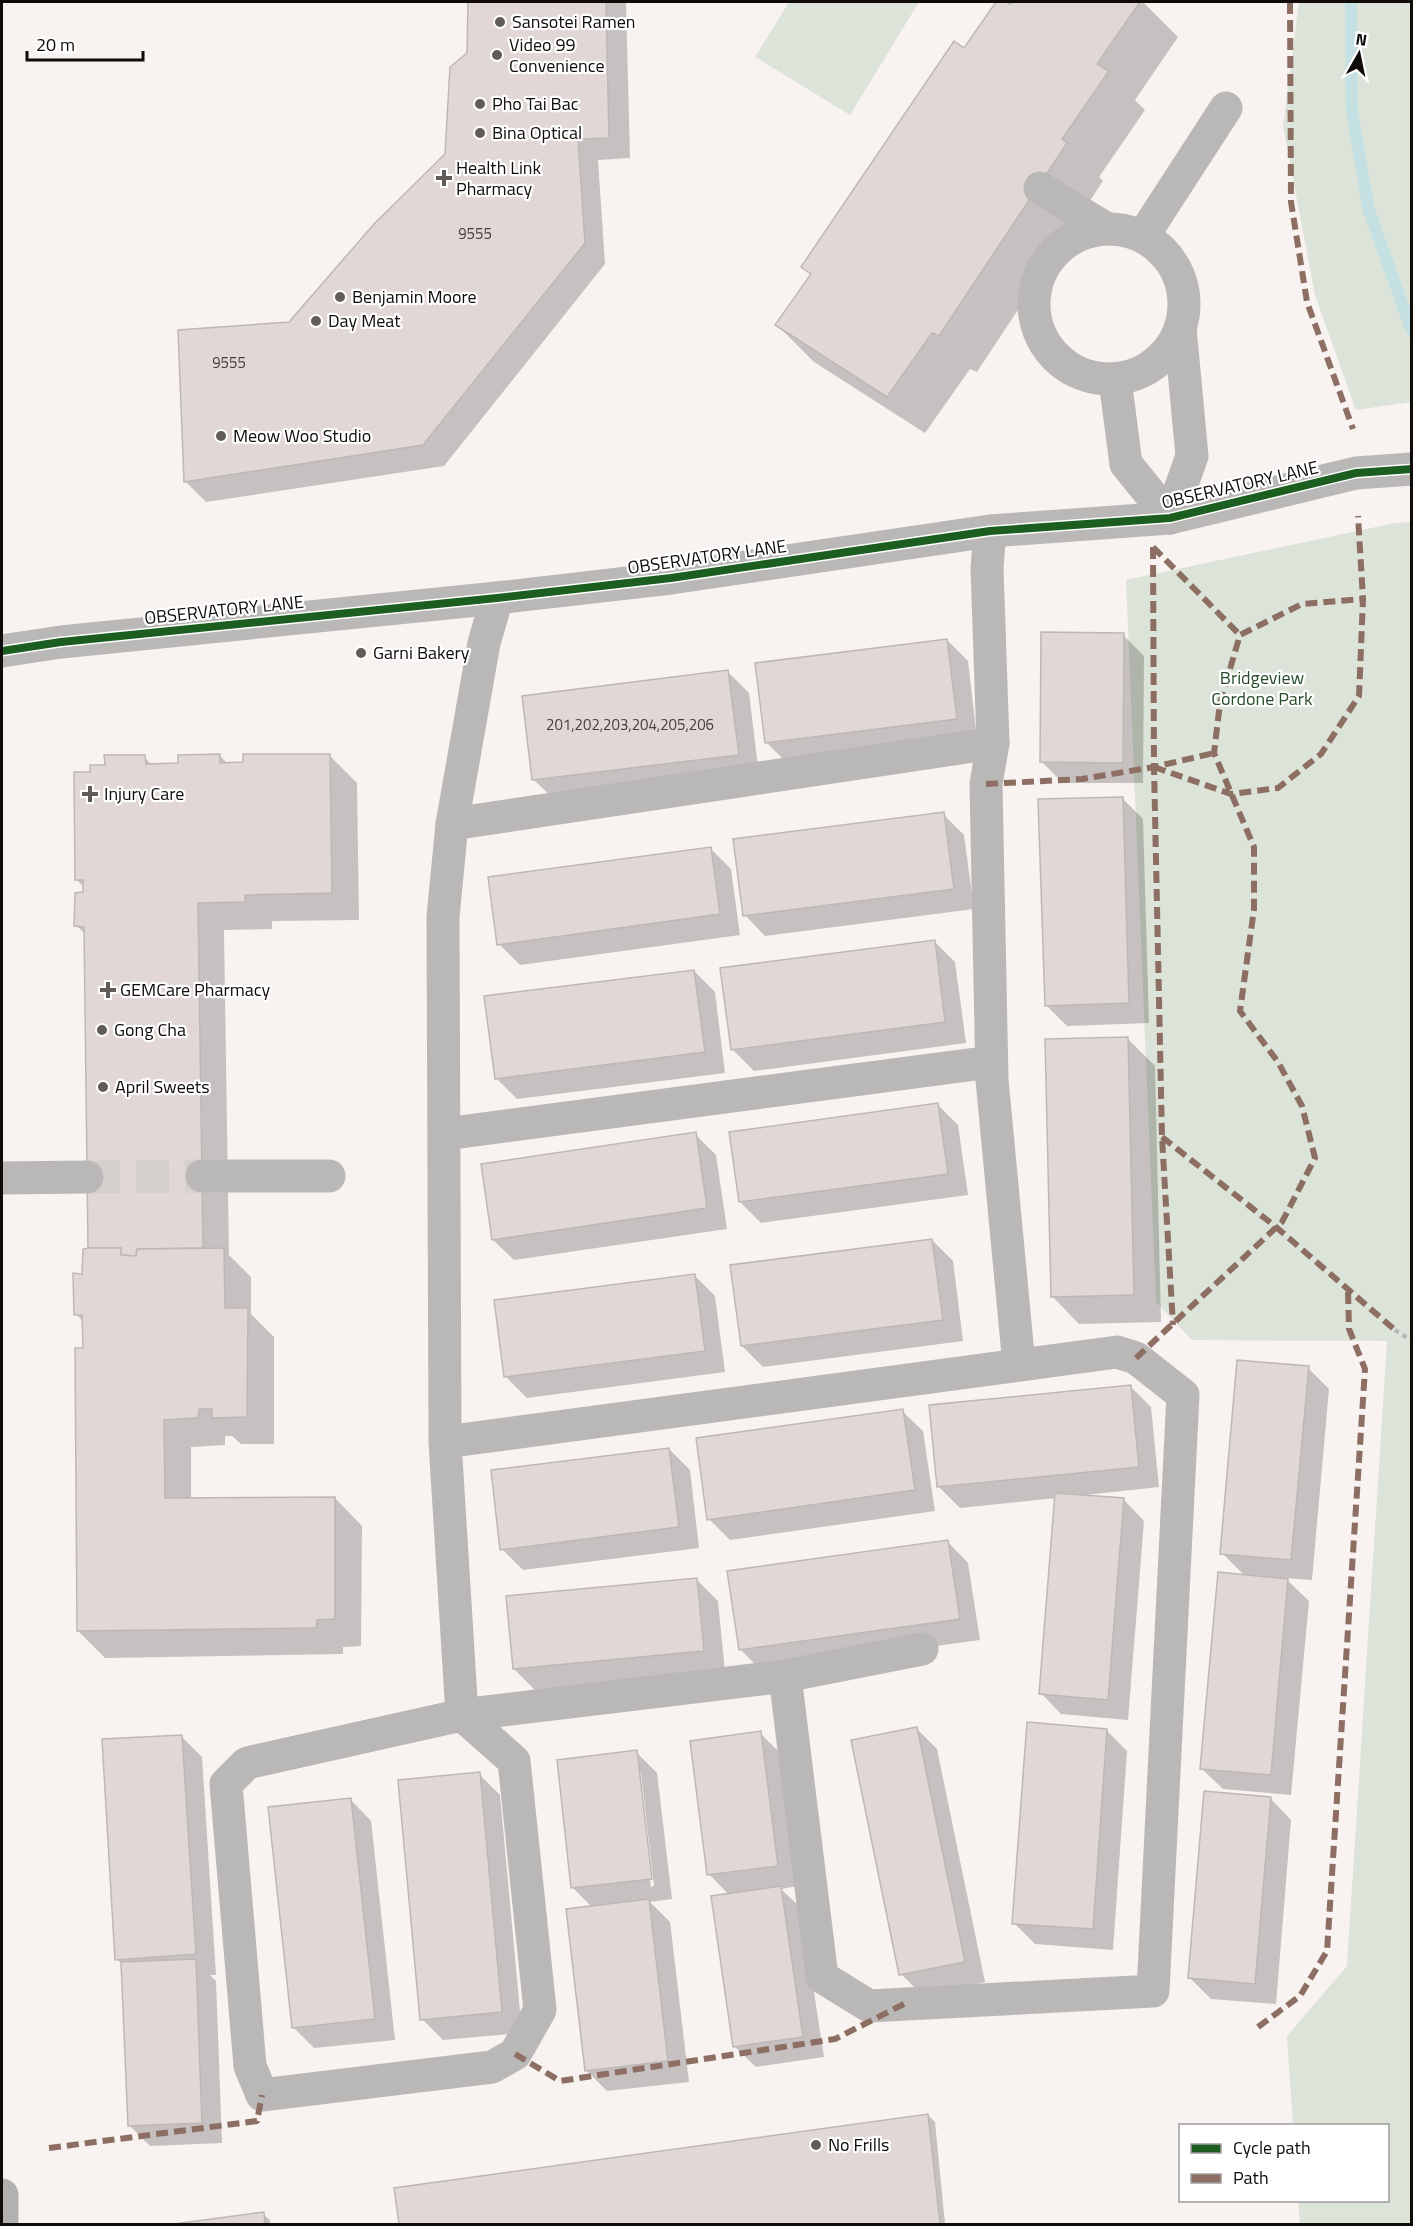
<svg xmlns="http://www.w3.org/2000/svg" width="1413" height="2226" font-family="'Titillium Web',sans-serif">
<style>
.green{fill:#dce3d8}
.shadow{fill:#0003;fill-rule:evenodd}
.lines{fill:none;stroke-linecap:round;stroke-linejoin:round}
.stream{stroke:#c4e0e3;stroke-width:12}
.building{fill:#e1d7d4;stroke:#bdb8b7;stroke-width:1.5}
.minor-tunnel{stroke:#d5cfcd;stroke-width:33;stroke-dasharray:33 16;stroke-linecap:butt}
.path{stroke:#b7b5b4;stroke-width:4;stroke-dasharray:4.5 4.5;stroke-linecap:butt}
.minor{stroke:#bab8b7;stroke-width:33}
.major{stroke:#b2b1af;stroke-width:33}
.quiet{stroke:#8d6e63;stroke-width:6;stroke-dasharray:12 6;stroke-linecap:butt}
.cycleway-casing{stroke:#fff;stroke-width:11}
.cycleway{stroke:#1b5e20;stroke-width:8}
.poi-dot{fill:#605c5a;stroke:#fff;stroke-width:2}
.labels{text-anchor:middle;stroke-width:4.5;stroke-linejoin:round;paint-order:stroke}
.number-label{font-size:15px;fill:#443f3d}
.poi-label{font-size:18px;fill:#0e0b09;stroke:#fff;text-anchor:start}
.street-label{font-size:18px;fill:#0e0b09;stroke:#fff}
.park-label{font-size:18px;fill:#264c29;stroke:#fff}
</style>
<rect width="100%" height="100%" fill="#f8f2f0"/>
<g class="green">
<polygon points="789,2 919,2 850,115 755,57"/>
<polygon points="1299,2 1411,2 1411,402 1356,410 1315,295 1283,126"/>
<polygon points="1411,522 1411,2224 1300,2224 1298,2201 1388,2200 1388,2126 1293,2125 1287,2036 1347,1966 1387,1341 1192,1340 1156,1302 1126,580 1395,523"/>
</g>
<g class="shadow">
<polygon points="470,2 626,2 630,158 598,160 605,264 444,466 206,502 185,481 290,324 447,154 469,54"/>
<polygon points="998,2 1004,2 1011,6 1014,2 1143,2 1178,37 1135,100 1145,110 1099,177 1103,181 977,372 970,369 925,433 814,362 777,325 812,275 803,267 964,50"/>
<polygon points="1123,635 1144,656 1143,783 1063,783 1042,762"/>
<polygon points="947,640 968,661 977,739 787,763 766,742"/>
<polygon points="728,672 749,693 759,775 555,800 534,780"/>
<polygon points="220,756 228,764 330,756 357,783 359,920 272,921 272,929 224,930 229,1255 251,1277 251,1314 274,1337 274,1444 241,1444 232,1436 225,1436 225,1445 191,1447 191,1500 335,1498 362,1526 361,1646 343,1647 343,1654 105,1658 78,1631 85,1349 84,1322 76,1314 90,1250 85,934 76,925 85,888 76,879 91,773 106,766 144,757 152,765 180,764"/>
<polygon points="1122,798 1143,819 1149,1023 1067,1026 1046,1005"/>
<polygon points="943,814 964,835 974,909 765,936 745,915"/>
<polygon points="710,848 731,869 740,935 520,965 499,944"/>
<polygon points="934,941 955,962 966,1043 754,1071 733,1050"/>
<polygon points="694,971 715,992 725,1073 517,1099 496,1078"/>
<polygon points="1128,1039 1155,1066 1161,1322 1079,1324 1052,1296"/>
<polygon points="937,1104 958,1125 968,1195 761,1223 740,1202"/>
<polygon points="695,1134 716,1155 727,1229 514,1260 493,1240"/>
<polygon points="932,1240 953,1261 963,1341 763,1367 742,1346"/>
<polygon points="694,1275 715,1296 725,1372 527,1398 506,1377 496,1301"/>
<polygon points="1308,1368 1329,1389 1312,1580 1285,1578 1309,1601 1291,1795 1223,1789 1202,1769 1245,1576 1222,1553"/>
<polygon points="1130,1386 1151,1407 1159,1487 1085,1495 1085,1497 1124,1500 1144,1521 1128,1720 1061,1714 1041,1693 1056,1498 960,1508 939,1487"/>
<polygon points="902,1411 923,1431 935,1511 730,1540 709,1519"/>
<polygon points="669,1449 690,1470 699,1548 523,1570 502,1549"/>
<polygon points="948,1542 968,1563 980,1640 761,1670 740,1649"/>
<polygon points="697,1580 718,1601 725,1672 535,1690 514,1669"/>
<polygon points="916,1728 937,1749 985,1982 922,1995 901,1974"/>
<polygon points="1106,1730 1127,1751 1113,1950 1035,1944 1014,1923"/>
<polygon points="760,1733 781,1754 798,1886 781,1889 801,1908 824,2057 756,2067 735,2047 729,1895 709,1874"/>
<polygon points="181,1736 202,1757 216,1975 210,1975 216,1981 222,2143 150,2146 129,2125 122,1964 117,1959"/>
<path d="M636,1752L657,1773L672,1899L650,1902L670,1922L689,2082L607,2091L586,2070L593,1908L573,1888ZM638,1773H641L654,1886L651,1887Z"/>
<polygon points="479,1774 500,1795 522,2033 443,2040 422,2019"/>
<polygon points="1271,1799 1291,1820 1276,2004 1211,1999 1190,1978"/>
<polygon points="351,1800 371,1821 395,2040 314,2048 293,2027"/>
<polygon points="928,2115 935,2122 945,2224 401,2224 396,2189"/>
<polygon points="263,2214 270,2220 270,2224 185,2224"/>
</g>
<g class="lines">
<polyline class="stream" points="1351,2 1352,110 1369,211 1412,331"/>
</g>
<g class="building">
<polygon points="468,2 606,2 609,138 578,139 585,243 423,445 184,482 178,330 289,322 374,224 445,154 450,67 467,53"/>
<polygon points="996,2 1007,2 1010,4 1012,2 1140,2 1097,64 1109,71 1062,139 1067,143 939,336 932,333 887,397 775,325 811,274 801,267 954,41 964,48"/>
<polygon points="1041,632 1124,633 1123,763 1040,762"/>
<polygon points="947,639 957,719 765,743 755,663"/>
<polygon points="728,670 739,755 532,780 522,696"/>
<polygon points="220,754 220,763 243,762 243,754 330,754 332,893 245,895 245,902 198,903 203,1248 137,1249 136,1256 121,1255 121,1248 88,1248 84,927 74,926 75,893 83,892 83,880 75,880 74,772 90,772 90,765 105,765 104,755 145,755 146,764 178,763 178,755"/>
<polygon points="1123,797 1129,1003 1045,1006 1038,799"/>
<polygon points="944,812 954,889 743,916 733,839"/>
<polygon points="711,847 720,914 497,945 488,877"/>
<polygon points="935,940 945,1022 731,1050 720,968"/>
<polygon points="694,970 705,1052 495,1079 484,996"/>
<polygon points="1128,1037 1134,1295 1051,1297 1045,1039"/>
<polygon points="938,1103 948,1174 739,1202 729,1132"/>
<polygon points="696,1132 707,1208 492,1240 481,1164"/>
<polygon points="932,1239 943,1320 741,1346 730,1265"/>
<polygon points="88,1248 121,1248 121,1255 136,1256 137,1249 224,1248 225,1308 248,1308 247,1417 212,1418 212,1409 199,1409 198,1418 164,1420 165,1498 335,1497 335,1619 317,1620 316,1628 77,1631 75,1348 83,1348 82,1315 74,1315 73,1273 82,1274 83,1249"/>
<polygon points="695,1274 705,1351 504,1377 494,1300"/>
<polygon points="1237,1360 1309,1366 1291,1560 1220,1554"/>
<polygon points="1131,1385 1139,1467 937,1487 929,1405"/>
<polygon points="903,1409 915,1490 707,1520 696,1438"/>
<polygon points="669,1448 679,1527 500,1550 491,1470"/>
<polygon points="1055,1493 1124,1498 1108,1700 1039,1694"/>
<polygon points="948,1540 960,1619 739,1650 727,1571"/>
<polygon points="1218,1572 1288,1579 1271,1775 1200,1769"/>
<polygon points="697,1578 704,1651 513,1669 506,1596"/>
<polygon points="1027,1722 1107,1729 1093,1929 1012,1924"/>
<polygon points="917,1727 965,1962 899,1975 851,1740"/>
<polygon points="761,1731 778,1866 707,1875 690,1741"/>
<polygon points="182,1735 196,1954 115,1960 102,1739"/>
<polygon points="637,1750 652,1879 571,1888 557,1760"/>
<polygon points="480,1772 502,2012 420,2020 398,1780"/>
<polygon points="1204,1791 1271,1797 1255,1984 1188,1978"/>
<polygon points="351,1798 375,2019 292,2028 268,1807"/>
<polygon points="781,1886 803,2037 733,2047 711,1896"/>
<polygon points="649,1899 668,2061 585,2071 566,1909"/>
<polygon points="196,1959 202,2123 128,2126 121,1962"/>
<polygon points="928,2114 940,2224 399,2224 394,2188"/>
<polygon points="264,2212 265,2224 174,2224"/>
</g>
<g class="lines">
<polyline class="minor-tunnel" points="87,1177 202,1176"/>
<polyline class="path" points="1395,1330 1412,1341"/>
<g class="minor">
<polyline points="1040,188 1107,229"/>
<circle cx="1109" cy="304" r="75"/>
<polyline points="1143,236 1226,108"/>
<polyline points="1115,380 1126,464 1170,518"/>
<polyline points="1170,518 1192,456 1180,328"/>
<polyline points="990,531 987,568 993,743 986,784 992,1080 1019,1365"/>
<polyline points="2,651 61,642 497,598 671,578 990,531 1170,518 1356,473 1412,469"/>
<polyline points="452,824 993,743"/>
<polyline points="445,1134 991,1062"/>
<polyline points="202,1176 329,1176"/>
<polyline points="2,1178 87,1177"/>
<polyline points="445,1442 1117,1352 1136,1358 1183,1395 1153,1991 869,2006 822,1977 785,1676 462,1715 247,1763 226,1784 250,2066 262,2095 492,2067 515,2054 540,2010 514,1761 462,1715 445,1442 443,917 452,824 484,643 497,598"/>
<polyline points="785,1676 922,1649"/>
</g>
<polyline class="major" points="2,2195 2,2224"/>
<g class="quiet">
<polyline points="1290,2 1291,202 1307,302 1353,429"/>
<polyline points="1153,547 1154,767 1162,1137 1173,1325"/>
<polyline points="1153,547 1240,635"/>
<polyline points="1154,767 1231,794 1278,788 1321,754 1359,696 1363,599 1358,516"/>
<polyline points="986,784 1082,779 1154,767 1214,753"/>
<polyline points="1162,1137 1276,1227 1395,1330"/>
<polyline points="1136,1358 1282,1222 1315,1158 1302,1106 1278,1062 1240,1011 1254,909 1254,847 1214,753 1220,703 1240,635 1302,604 1363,599"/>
<polyline points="1258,2027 1300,1996 1327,1951 1365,1369 1349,1329 1348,1290"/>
<polyline points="515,2054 560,2081 835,2039 904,2004"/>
<polyline points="49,2148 257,2121 262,2095"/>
</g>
<g class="cycleway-casing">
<polyline id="cycleway" points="2,651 61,642 497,598 671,578 990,531 1170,518 1356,473 1412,469"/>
</g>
<use href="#cycleway" class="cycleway"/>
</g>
<g class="poi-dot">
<circle cx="500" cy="22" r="6"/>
<circle cx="497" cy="55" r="6"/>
<circle cx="480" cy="104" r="6"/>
<circle cx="480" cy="133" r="6"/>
<path d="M441 169h6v6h6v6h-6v6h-6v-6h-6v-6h6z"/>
<circle cx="340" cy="297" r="6"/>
<circle cx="316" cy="321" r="6"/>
<circle cx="221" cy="436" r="6"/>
<circle cx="361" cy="653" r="6"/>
<path d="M87 785h6v6h6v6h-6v6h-6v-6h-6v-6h6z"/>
<path d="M105 981h6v6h6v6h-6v6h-6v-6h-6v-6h6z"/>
<circle cx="102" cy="1030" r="6"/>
<circle cx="103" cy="1087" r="6"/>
<circle cx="816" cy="2145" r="6"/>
</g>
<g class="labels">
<g class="number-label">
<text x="475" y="239">9555</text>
<text x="229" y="368">9555</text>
<text x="630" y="730">201,202,203,204,205,206</text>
</g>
<g class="poi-label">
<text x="512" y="28">Sansotei Ramen</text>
<text x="509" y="51">Video 99<tspan x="509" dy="21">Convenience</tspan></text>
<text x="492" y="110">Pho Tai Bac</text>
<text x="492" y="139">Bina Optical</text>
<text x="456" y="174">Health Link<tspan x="456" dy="21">Pharmacy</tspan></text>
<text x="352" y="303">Benjamin Moore</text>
<text x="328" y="327">Day Meat</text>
<text x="233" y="442">Meow Woo Studio</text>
<text x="373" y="659">Garni Bakery</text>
<text x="104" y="800">Injury Care</text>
<text x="120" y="996">GEMCare Pharmacy</text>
<text x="114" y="1036">Gong Cha</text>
<text x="115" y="1093">April Sweets</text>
<text x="828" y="2151">No Frills</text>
</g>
<g class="street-label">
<text transform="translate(1240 485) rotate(-13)" y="6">OBSERVATORY LANE</text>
<text transform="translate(707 557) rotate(-8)" y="6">OBSERVATORY LANE</text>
<text transform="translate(224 610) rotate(-6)" y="6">OBSERVATORY LANE</text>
</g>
<g class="park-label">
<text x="1262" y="684">Bridgeview<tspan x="1262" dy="21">Cordone Park</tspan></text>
</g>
</g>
<rect width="1413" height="2226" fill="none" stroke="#0e0b09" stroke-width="6"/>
<rect x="1179" y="2124" width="210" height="78" fill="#ffffff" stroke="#9f9d9d" stroke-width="1.5"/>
<rect x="1191" y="2144" width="30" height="9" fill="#1b5e20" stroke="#9f9d9d" stroke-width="1.5"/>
<text x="1233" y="2154" font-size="18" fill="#0e0b09">Cycle path</text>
<rect x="1191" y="2174" width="30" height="9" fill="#8d6e63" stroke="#9f9d9d" stroke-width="1.5"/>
<text x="1233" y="2184" font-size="18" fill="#0e0b09">Path</text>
<g transform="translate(1359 54) rotate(9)" stroke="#ffffff" stroke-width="4.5" paint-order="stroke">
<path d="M0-4.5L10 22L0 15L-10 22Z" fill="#0e0b09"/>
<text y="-9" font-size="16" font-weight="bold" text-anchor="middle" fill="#0e0b09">N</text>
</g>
<path d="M27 51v9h116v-9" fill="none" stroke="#0e0b09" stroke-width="3"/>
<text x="36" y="51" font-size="18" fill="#0e0b09" stroke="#ffffff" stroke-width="4.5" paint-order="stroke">20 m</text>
</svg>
